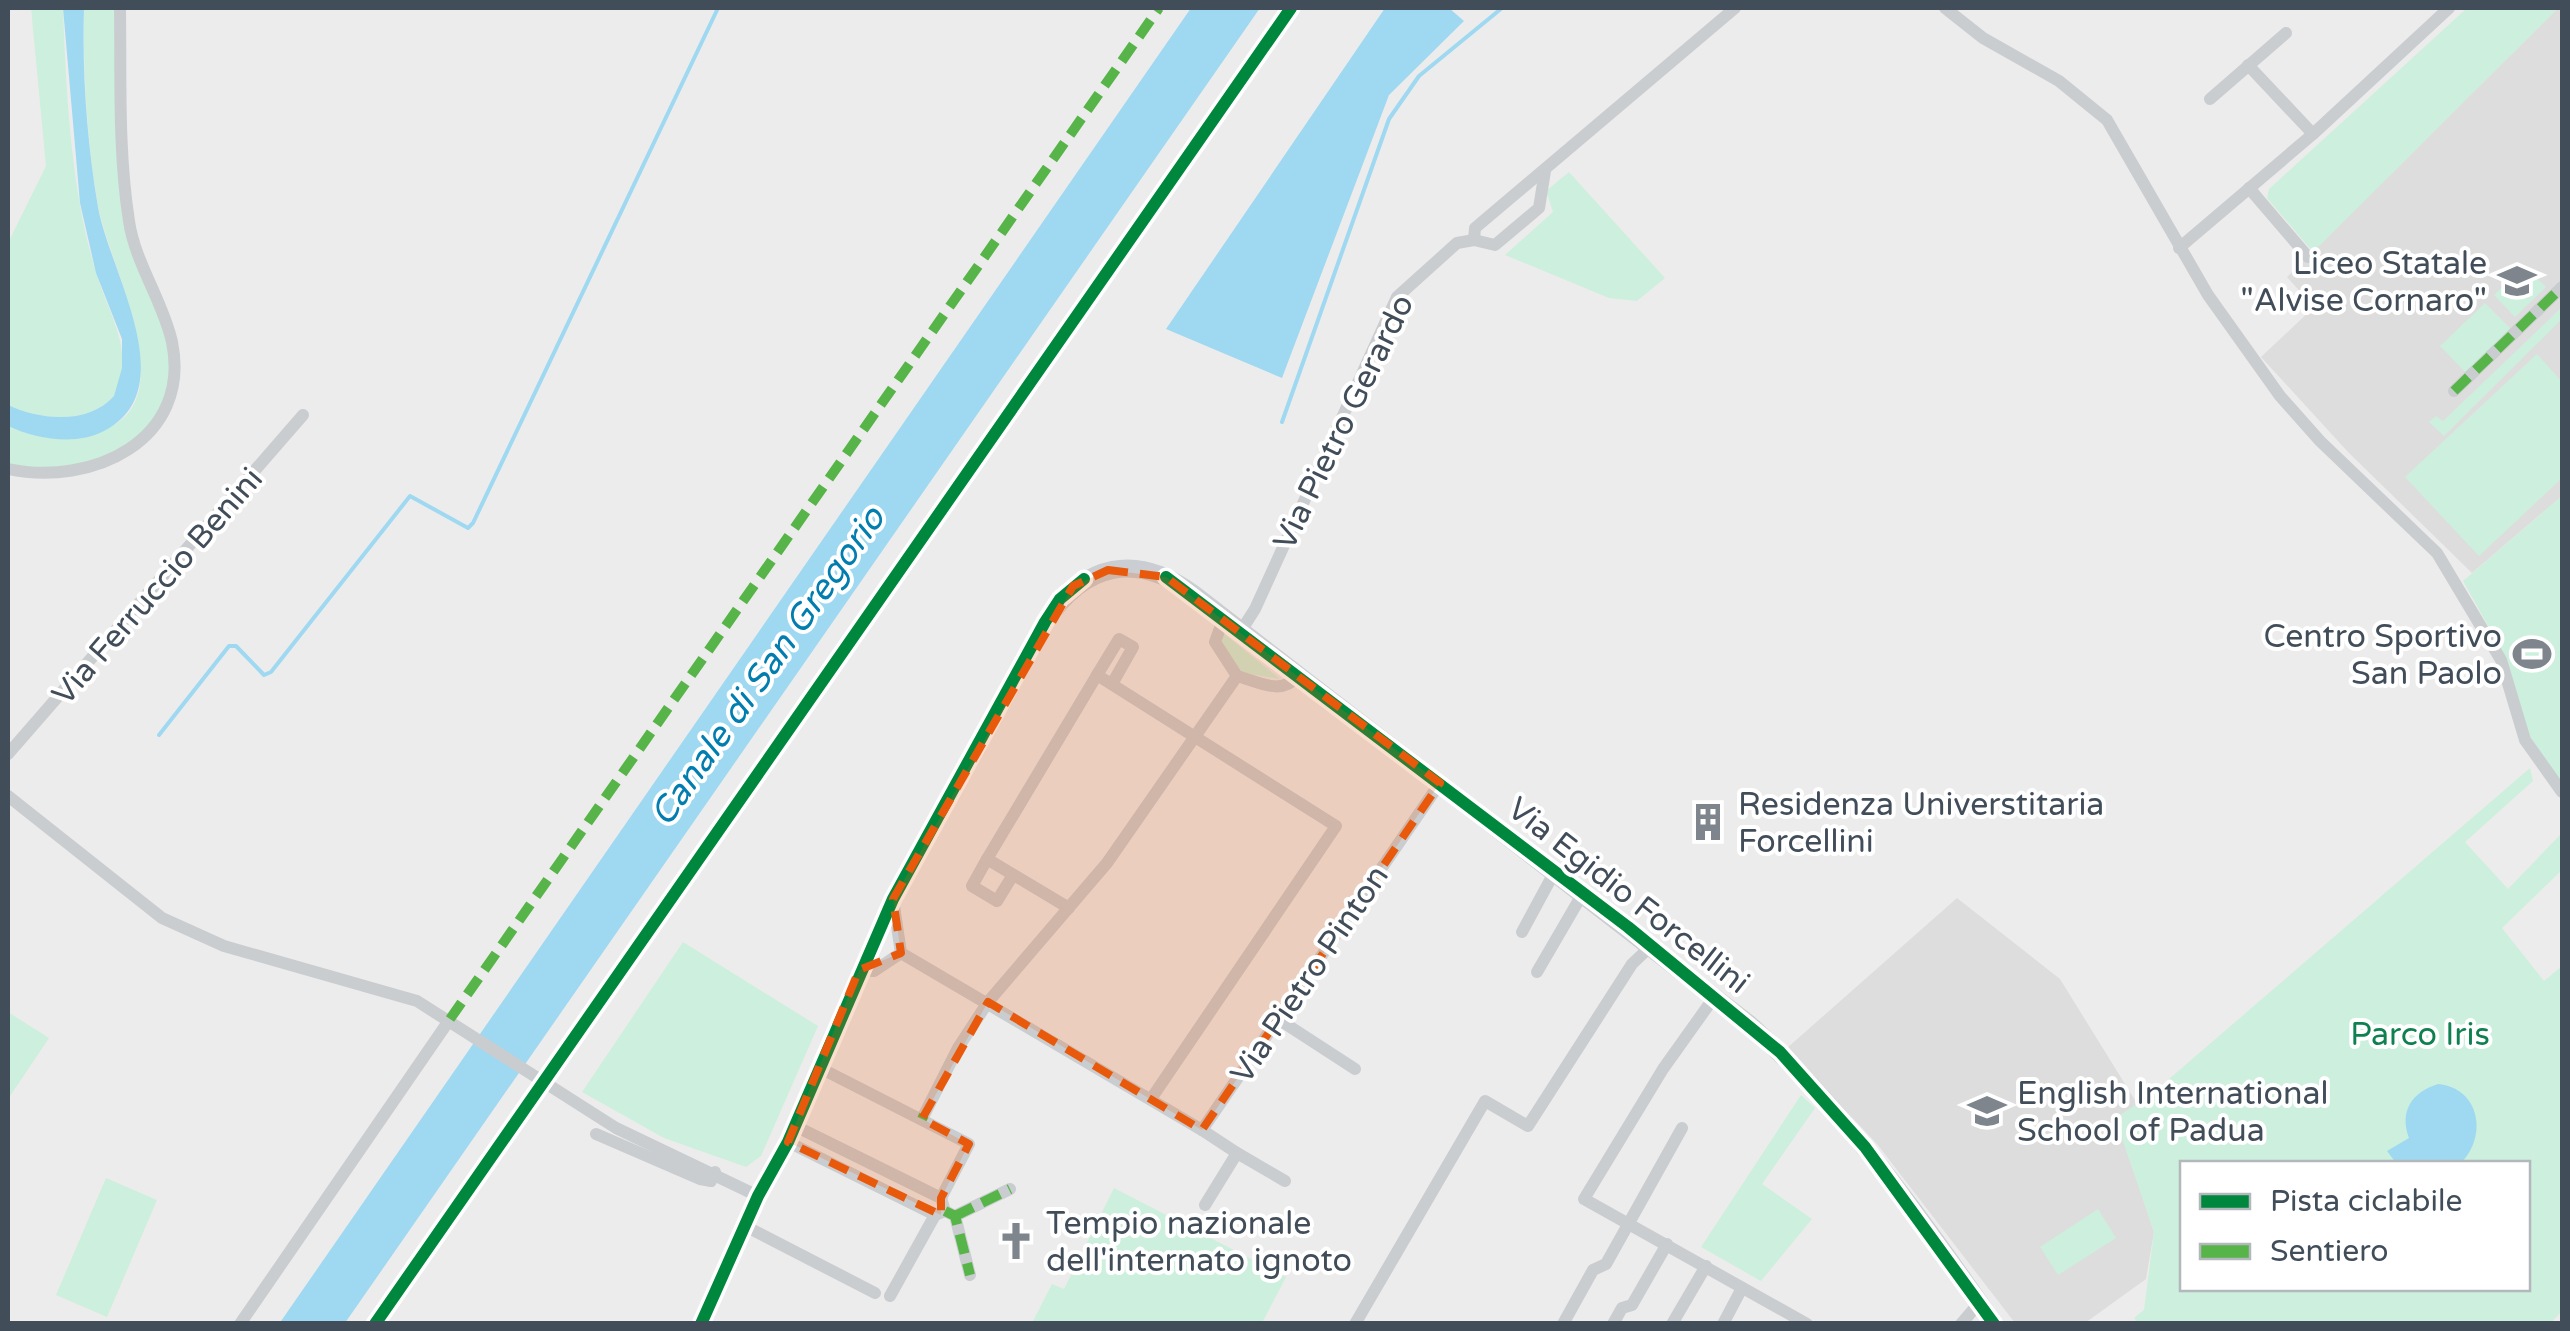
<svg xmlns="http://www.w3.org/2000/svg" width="2570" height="1331" font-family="'Varela Round',sans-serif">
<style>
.education{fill:#deddde}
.green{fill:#cdefdd;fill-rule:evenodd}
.water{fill:#9fd9f1}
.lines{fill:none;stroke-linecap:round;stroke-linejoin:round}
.stream{stroke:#9fd9f1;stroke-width:4}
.street{stroke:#cacdd0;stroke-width:12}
.secondary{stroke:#cacdd1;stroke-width:18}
.quiet{stroke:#57b448;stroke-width:10;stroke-dasharray:20 10;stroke-linecap:butt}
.cycleway-casing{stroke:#fff;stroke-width:19}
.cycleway{stroke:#00873e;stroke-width:12}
.marked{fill:#e8590c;fill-opacity:0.2;stroke:#e8590c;stroke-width:8;stroke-dasharray:20 12;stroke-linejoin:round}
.labels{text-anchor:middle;stroke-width:8;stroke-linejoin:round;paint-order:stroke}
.poi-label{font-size:32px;fill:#424d5a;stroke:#fff;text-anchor:start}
.street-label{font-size:32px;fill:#424d5a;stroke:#fff}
.park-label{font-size:32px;fill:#0f804f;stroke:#fff}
.water-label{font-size:35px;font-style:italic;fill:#017daf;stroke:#fff}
</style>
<rect width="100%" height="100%" fill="#edecec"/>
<g class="education">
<polygon points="2558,8 2562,8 2562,496 2472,573 2348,452 2261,357 2314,307 2287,277"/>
<polygon points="1957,898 2060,979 2138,1105 2116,1118 2154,1232 2146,1279 2085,1323 2015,1323 1877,1144 1787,1048"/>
</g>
<g class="green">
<path d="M31,8H63C66,92 71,192 96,272C108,314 137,353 114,396C88,425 40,420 8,405V243L46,166Z"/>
<path d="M84,8H116L126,225L170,341L173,382L159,420L122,454L66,470L8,468V426C39,440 64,438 97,431C190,409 108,263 98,206C87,142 83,73 84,8Z"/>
<polygon points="2467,8 2558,8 2313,252 2267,198 2269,189"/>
<polygon points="1569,172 1665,278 1637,301 1609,298 1505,255 1553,212 1546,191"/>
<polygon points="2524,266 2546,287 2515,317 2494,295"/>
<polygon points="2485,303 2511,329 2466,373 2440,346"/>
<polygon points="2562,307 2562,319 2444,436 2429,422 2436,416 2443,421"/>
<polygon points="2537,354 2562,382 2562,478 2479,556 2405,477"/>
<polygon points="2562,496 2562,783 2529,735 2491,631 2463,581"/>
<polygon points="1222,632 1280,679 1239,672 1219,640"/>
<path d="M2530,768L2533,781L2465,842L2508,889L2562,833V870L2502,928L2544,981L2562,966V1311L2551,1323H2137L2134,1318L2144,1310L2154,1232L2115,1118L2147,1098ZM2182,1164H2528V1288H2182Z"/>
<polygon points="683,942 818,1026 761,1156 746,1167 664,1138 582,1092"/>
<polygon points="8,1012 49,1038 10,1096 8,1095"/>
<polygon points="1801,1095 1815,1108 1762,1184 1812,1219 1761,1281 1701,1247"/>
<polygon points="106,1178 157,1200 107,1317 56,1295"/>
<polygon points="1114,1188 1286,1277 1262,1323 1032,1323 1052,1284 1064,1289"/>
<polygon points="2098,1209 2116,1238 2058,1275 2040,1247"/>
</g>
<g class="water">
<path d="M63,8H84C82,73 87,142 98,207C109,271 185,389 104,431C76,446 36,439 8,426V405C40,420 88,425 114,396L122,368V339L96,273L80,203Z"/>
<polygon points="1191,8 1260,8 345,1323 279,1324"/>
<polygon points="1385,8 1449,8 1464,21 1389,95 1282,378 1166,329"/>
<path d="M2438,1084C2480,1088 2488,1136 2461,1163H2396L2387,1151L2409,1138C2399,1111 2412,1092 2438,1084Z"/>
</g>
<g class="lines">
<g class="stream">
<polyline points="1282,422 1389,119 1419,76 1502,8"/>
<polyline points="159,735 229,646 236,646 264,675 271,672 410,496 468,528 473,523 718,8"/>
</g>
<g class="street">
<polyline points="1945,8 1983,38 2059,81 2107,120 2208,295 2280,396 2320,441 2437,553 2501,660 2525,740 2562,792"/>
<polyline points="2248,65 2313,134"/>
<polyline points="2210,99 2286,33"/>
<polyline points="2249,188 2308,257"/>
<polyline points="1474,240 1475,228 1735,8"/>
<polyline points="2179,248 2313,134 2449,8"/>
<polyline points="2454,391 2562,287"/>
<path d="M8,469C92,487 192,440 172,342C163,301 135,263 129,221C118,151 121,78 120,8"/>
<path d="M1224,617L1215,642L1237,676C1259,682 1281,696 1298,676"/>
<polyline points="1241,631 1255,609 1397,297 1457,243 1474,240 1495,245 1539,208 1545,171"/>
<polyline points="1097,675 1119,639 1133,647 1112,684"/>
<polyline points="8,754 303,415"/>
<polyline points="8,796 162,918 224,946 417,1001 616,1128 758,1196"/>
<polyline points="987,859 972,886 997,901 1013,875"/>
<polyline points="1069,908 987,859 1097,675 1336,826 1151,1099"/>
<polyline points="1522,932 1555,871"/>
<polyline points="901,953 1202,1130"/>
<polyline points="859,970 874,971 901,953 893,899"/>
<polyline points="1537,972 1583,893"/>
<polyline points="1715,996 1663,1069 1584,1199 1807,1324"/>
<polyline points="1278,1019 1355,1069"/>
<polyline points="820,1068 969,1144 941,1198"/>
<polyline points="922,1119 958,1048 988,1002 1107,863 1237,676"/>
<polyline points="596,1134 700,1179 711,1181 715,1172"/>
<polyline points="788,1142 935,1215 945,1211 941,1198 795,1126"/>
<polyline points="1237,1153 1285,1181"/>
<polyline points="1205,1205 1237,1153 1202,1130 1440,783"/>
<polyline points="945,1211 955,1216 970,1275"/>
<polyline points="955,1216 1010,1189"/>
<polyline points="745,1226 875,1293"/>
<polyline points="890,1296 935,1215"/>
<polyline points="240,1324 450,1019"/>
<polyline points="1355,1324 1485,1101 1528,1126 1632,964 1651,946"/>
<polyline points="1563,1324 1593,1270 1606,1264 1682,1128"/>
<polyline points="1613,1324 1622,1308 1632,1305 1667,1244"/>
<polyline points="1672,1324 1706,1266"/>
<polyline points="1723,1324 1742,1288"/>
<polyline points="1961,1324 1980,1302"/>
</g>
<path class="secondary" d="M701,1324L758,1196L788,1142L893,899L1045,622C1085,563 1136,551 1195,595L1748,1023C1844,1110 1921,1217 1994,1324"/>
<g class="quiet">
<polyline points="2454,391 2562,287"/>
<polyline points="450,1019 1159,8"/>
<polyline points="922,1119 924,1115"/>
<polyline points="945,1211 955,1216 970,1275"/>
<polyline points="955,1216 1010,1189"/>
</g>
<g class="cycleway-casing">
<g id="cycleway">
<polyline points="1166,577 1628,927 1780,1052 1865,1147 1994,1324"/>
<polyline points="375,1324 1291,8"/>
<polyline points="701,1324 758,1196 788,1142 893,899 1045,622 1060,599 1084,579"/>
</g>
</g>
<use href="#cycleway" class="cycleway"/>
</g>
<path class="marked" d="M1108,570L1166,577L1440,783L1202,1130L988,1002L922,1119L969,1144L941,1198V1215L788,1142L859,970L901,953L893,899L1073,586Z"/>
<defs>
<g id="school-bare" transform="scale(3)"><path d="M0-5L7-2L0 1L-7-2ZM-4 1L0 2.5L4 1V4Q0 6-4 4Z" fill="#7e858d" stroke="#fff" stroke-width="2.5" paint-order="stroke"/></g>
<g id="stadium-bare" transform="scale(3)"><path d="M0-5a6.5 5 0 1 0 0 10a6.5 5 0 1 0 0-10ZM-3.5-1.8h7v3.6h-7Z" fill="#7e858d" stroke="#fff" stroke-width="2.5" paint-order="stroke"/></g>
<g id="building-bare" transform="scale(3)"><path d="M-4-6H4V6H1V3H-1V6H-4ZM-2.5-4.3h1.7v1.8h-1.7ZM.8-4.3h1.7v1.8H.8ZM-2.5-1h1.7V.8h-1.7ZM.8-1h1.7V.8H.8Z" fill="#7e858d" stroke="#fff" stroke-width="2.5" paint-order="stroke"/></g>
<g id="church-bare" transform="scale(3)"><path d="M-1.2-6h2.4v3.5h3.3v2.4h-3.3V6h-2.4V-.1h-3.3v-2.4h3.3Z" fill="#7e858d" stroke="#fff" stroke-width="2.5" paint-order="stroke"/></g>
</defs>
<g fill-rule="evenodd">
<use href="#school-bare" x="2517" y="281"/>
<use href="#stadium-bare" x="2532" y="654"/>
<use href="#building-bare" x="1708" y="822"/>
<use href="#school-bare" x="1987" y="1111"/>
<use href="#church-bare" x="1016" y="1241"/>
</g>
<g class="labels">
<g class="poi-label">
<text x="2487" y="274" text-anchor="end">Liceo Statale<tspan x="2487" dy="37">"Alvise Cornaro"</tspan></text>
<text x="2502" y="647" text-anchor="end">Centro Sportivo<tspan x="2502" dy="37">San Paolo</tspan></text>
<text x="1738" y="815">Residenza Universtitaria<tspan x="1738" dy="37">Forcellini</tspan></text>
<text x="2017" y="1104">English International<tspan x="2017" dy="37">School of Padua</tspan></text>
<text x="1046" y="1234">Tempio nazionale<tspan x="1046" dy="37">dell'internato ignoto</tspan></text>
</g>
<g class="street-label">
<text transform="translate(1343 422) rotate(-64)" y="11">Via Pietro Gerardo</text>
<text transform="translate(157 586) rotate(-49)" y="11">Via Ferruccio Benini</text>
<text transform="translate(1629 895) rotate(38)" y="11">Via Egidio Forcellini</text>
<text transform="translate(1309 974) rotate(-56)" y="11">Via Pietro Pinton</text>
</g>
<g class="park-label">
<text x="2420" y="1045">Parco Iris</text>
</g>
<g class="water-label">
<text transform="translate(767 666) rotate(-55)" y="12">Canale di San Gregorio</text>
</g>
</g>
<rect width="2570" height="1331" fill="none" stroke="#424d5a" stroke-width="20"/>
<rect x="2180" y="1161" width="350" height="130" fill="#ffffff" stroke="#b3b8bd" stroke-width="2.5"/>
<rect x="2200" y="1194" width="50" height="15" fill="#00873e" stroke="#b3b8bd" stroke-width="2.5"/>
<text x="2270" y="1211" font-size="30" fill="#424d5a">Pista ciclabile</text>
<rect x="2200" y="1244" width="50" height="15" fill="#57b448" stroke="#b3b8bd" stroke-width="2.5"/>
<text x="2270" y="1261" font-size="30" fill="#424d5a">Sentiero</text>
</svg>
